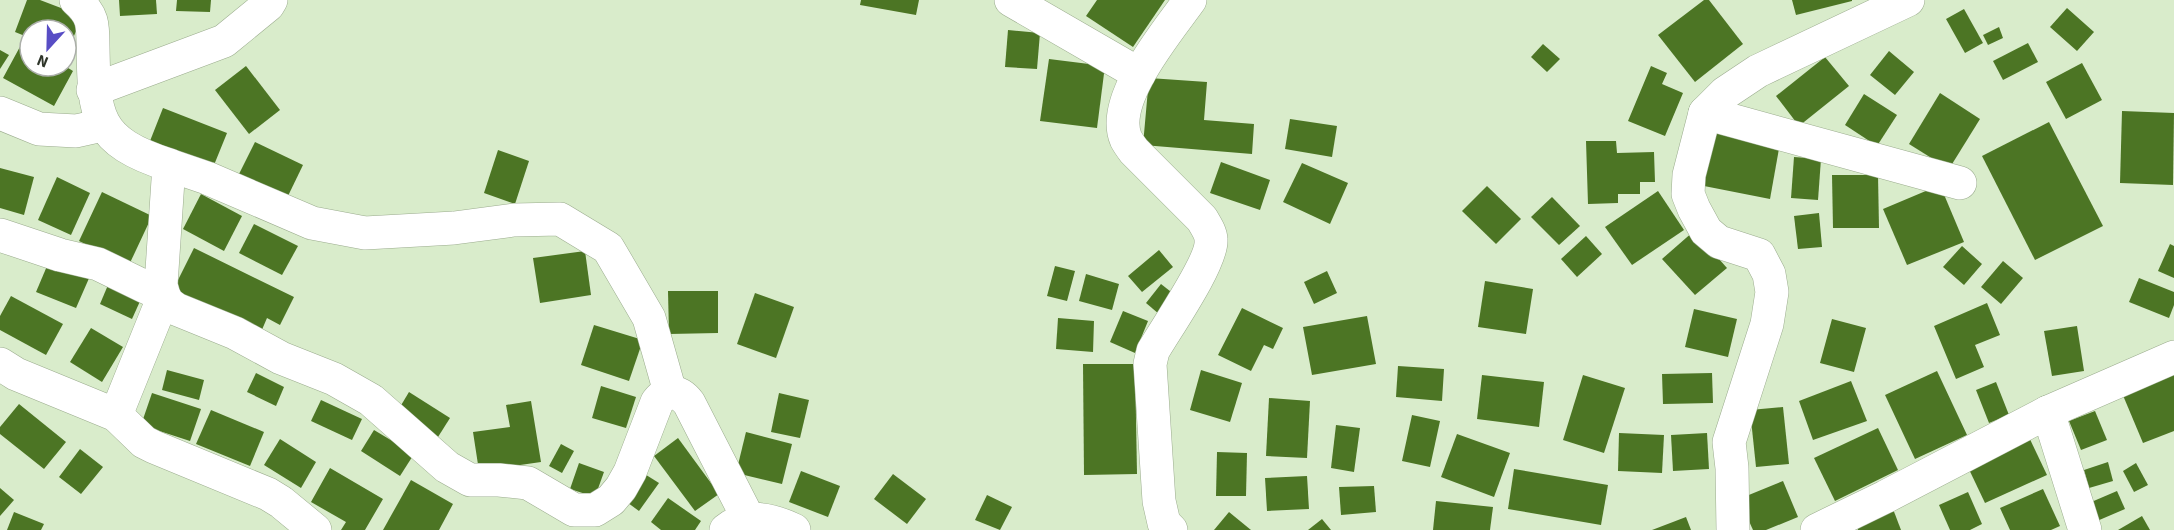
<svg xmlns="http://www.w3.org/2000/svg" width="2174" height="530" font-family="'Source Sans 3',sans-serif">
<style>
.building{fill:#4c7524}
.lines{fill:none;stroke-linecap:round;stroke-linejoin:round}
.minor-casing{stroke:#9bac8e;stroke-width:34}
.minor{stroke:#fff;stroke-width:33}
</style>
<rect width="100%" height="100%" fill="#d9eccb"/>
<g class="building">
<polygon points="27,0 40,0 82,16 66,56 66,30 30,30 30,38 15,32"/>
<polygon points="119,0 156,0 157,14 120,16"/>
<polygon points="177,0 211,0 210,12 176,11"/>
<polygon points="861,0 919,0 916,15 860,5"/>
<polygon points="1097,0 1165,0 1133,47 1086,16"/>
<polygon points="1704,0 1709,0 1743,44 1695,82 1658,35"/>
<polygon points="1792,0 1852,0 1852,1 1796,15"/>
<polygon points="2067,8 2094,32 2077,51 2050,27"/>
<polygon points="1964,9 1983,43 1965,53 1946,19"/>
<polygon points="1999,27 2003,38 1988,45 1983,35"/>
<polygon points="1008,30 1040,33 1037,69 1005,67"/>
<polygon points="22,43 30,47 30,66 65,66 73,71 54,106 3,78"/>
<polygon points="2028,43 2038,62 2003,80 1993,61"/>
<polygon points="1543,44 1560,59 1547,72 1531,57"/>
<polygon points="0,50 9,55 0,69"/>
<polygon points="1889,51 1914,72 1895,95 1870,75"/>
<polygon points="1825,57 1849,86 1799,126 1776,96"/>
<polygon points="1049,59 1105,66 1097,128 1040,121"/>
<polygon points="2082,63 2102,100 2066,119 2046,82"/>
<polygon points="246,66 280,110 249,134 215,90"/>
<polygon points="1651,66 1667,73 1662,84 1683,93 1665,136 1628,121"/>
<polygon points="1149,78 1207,82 1204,120 1254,124 1252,154 1143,145"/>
<polygon points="1940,93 1980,119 1949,169 1909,144"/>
<polygon points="1864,94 1897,115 1877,146 1845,125"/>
<polygon points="163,108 227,133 214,165 150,141"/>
<polygon points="2122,111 2174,113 2173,185 2120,183"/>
<polygon points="1290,119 1337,126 1332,157 1285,149"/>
<polygon points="2049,122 2103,226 2035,260 1982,156"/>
<polygon points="1709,129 1780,143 1770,199 1699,185"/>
<polygon points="1586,141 1616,141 1617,153 1654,152 1655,182 1640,182 1640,194 1618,194 1618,203 1588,204"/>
<polygon points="255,142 303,165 287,198 239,174"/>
<polygon points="498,150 529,161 515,204 484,193"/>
<polygon points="1794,157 1821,159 1818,200 1791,198"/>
<polygon points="1221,162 1270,180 1260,210 1210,193"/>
<polygon points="1302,163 1348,183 1330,224 1283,202"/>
<polygon points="0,168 34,177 24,215 0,208"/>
<polygon points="1832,175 1878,175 1879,228 1833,228"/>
<polygon points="57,177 90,193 71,235 38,220"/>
<polygon points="1940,185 1964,242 1907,265 1883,209"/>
<polygon points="1487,186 1521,219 1496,244 1462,211"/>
<polygon points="1658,191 1684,230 1632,265 1605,227"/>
<polygon points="102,192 152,216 129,265 79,241"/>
<polygon points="201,194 242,216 224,251 183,229"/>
<polygon points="1552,197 1580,226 1559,245 1531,217"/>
<polygon points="1819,213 1822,247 1798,249 1794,216"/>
<polygon points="254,224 298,246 282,275 239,253"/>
<polygon points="1694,231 1727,268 1695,295 1662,259"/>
<polygon points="1586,236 1602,254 1577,277 1561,259"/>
<polygon points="2170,244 2174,246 2174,278 2158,271"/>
<polygon points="1962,246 1982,264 1964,285 1943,267"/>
<polygon points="194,248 294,297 280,325 267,318 261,332 173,290"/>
<polygon points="1159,250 1173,267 1142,292 1128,276"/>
<polygon points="585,251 591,295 540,303 533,258"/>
<polygon points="50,259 90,276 76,308 36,292"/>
<polygon points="2003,261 2023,278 2001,304 1981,287"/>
<polygon points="1055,266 1075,271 1067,301 1047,296"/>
<polygon points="1327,271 1337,293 1314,304 1304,282"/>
<polygon points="1086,274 1119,284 1112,310 1079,301"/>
<polygon points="2139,278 2174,292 2174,305 2169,318 2129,302"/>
<polygon points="1485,281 1533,289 1526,334 1478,327"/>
<polygon points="1161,284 1175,295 1159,314 1146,303"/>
<polygon points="108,285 141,299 132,319 100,304"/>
<polygon points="668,291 718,291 718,333 669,334"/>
<polygon points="755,293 794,307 776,358 737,344"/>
<polygon points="11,296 63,324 46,355 0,330 0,316"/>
<polygon points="1987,303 2000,335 1975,345 1984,367 1956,379 1934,326"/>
<polygon points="1242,308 1283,328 1273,349 1264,345 1251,371 1218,355"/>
<polygon points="1694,309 1737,319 1728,357 1685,347"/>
<polygon points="1123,311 1148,321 1135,353 1110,342"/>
<polygon points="1367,316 1376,364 1312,375 1303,327"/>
<polygon points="1058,318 1094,321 1093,352 1056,349"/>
<polygon points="1832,319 1866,328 1854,372 1820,363"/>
<polygon points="594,325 643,340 629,381 581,365"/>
<polygon points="2077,326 2084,371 2052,376 2044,331"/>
<polygon points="91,328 123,347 102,382 70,362"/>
<polygon points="1083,364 1135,364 1137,474 1084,475"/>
<polygon points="1398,366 1444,369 1442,401 1396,397"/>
<polygon points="167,370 204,380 199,400 162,390"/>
<polygon points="1201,370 1242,383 1230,422 1190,410"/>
<polygon points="1937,371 1967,435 1915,459 1885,395"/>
<polygon points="2174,372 2174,431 2143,443 2122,393"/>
<polygon points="256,373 284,387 276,406 247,392"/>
<polygon points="1712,373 1713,403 1663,404 1662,374"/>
<polygon points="1482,375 1544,382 1539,427 1477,419"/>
<polygon points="1583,375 1625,388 1604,453 1563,440"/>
<polygon points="1851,381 1867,421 1813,440 1799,401"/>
<polygon points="1996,382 2009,415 1989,423 1976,390"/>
<polygon points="601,386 636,397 626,428 592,418"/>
<polygon points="409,392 450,418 438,437 397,412"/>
<polygon points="152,393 201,409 190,441 141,425"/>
<polygon points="779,393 809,400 800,438 771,432"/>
<polygon points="1269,398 1310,401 1307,458 1266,456"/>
<polygon points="321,400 362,419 352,440 311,421"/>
<polygon points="531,401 541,462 479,471 473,432 510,427 506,405"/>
<polygon points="19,404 66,442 44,469 0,434 0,427"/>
<polygon points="1783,407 1789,464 1756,467 1750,410"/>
<polygon points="211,410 264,432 250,466 196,444"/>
<polygon points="2095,411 2107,440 2081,450 2069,421"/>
<polygon points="1412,415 1440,421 1430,467 1402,461"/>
<polygon points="1336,425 1360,428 1354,472 1331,468"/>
<polygon points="1878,428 1898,470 1835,501 1814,458"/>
<polygon points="374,430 414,454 400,476 361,451"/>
<polygon points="746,432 792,444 782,484 736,473"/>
<polygon points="1619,433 1664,435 1662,473 1618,471"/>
<polygon points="1707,433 1709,469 1673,471 1671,435"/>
<polygon points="1457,434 1510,453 1494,497 1441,477"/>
<polygon points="2028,435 2047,475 1985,503 1966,463"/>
<polygon points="678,438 719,494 695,511 654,456"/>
<polygon points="280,439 316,462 301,488 264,465"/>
<polygon points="561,444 574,451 562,473 549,466"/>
<polygon points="80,449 103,467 81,494 59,477"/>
<polygon points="1217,452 1247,453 1246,496 1216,496"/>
<polygon points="2108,462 2113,481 2089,488 2084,470"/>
<polygon points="579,463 604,472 595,497 570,489"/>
<polygon points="2136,463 2148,485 2134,492 2123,471"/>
<polygon points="330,468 383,499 365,530 341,530 346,522 311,502"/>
<polygon points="1514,469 1608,485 1601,525 1508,509"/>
<polygon points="801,471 840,486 828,517 789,502"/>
<polygon points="643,473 659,483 639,511 624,500"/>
<polygon points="893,474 926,499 907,524 874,499"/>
<polygon points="1307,476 1309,509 1267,511 1265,478"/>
<polygon points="411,480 453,504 439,530 383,530"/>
<polygon points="1783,481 1798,517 1766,530 1753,530 1739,499"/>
<polygon points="1374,486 1376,512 1341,515 1339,487"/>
<polygon points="0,488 14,500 0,516"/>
<polygon points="2043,489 2060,526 2051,530 2010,530 2000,508"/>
<polygon points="2117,491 2125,509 2097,521 2089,503"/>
<polygon points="1968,492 1982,524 1970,530 1950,530 1939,505"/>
<polygon points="987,495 1012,507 1000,530 975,520"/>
<polygon points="668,498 701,521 695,530 661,530 651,522"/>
<polygon points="1436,501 1493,507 1490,530 1433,530"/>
<polygon points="1893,509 1901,530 1858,530 1855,522"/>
<polygon points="14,512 44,524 41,530 7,530"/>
<polygon points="1229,512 1251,530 1214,530"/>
<polygon points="2142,516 2150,530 2118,530"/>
<polygon points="1686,517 1691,530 1652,530"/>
<polygon points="1322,519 1331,530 1308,530"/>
</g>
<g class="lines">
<g class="minor-casing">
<g id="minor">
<path d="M76,0C93,15 93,24 93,46C94,117 95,141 169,165L161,285L164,296L168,303L176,309L235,333L281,358L334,379L371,400L447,467L470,480H499L528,483L574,510H595L611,500L621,488L630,472L657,402C667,389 679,390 689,403L748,518"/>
<polyline points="1011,0 1139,74"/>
<polyline points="93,90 224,41 268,5 271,0"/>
<polyline points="0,113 39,129 76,131 103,125"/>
<polyline points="1705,113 1960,183"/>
<polyline points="169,165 207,178 312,223 365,233 454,228 514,220 560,219 608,248 649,318 670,392"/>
<polyline points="0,235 60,255 98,264 164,296 116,415"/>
<polyline points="0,364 16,374 116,415 144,442 154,447 268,494 281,502 315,530"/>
<polyline points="2048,412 2085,530"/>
<path d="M726,530C747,513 771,519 794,530"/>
<path d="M1171,530L1164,523L1159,501L1150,364L1153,351C1165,330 1213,261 1211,240C1211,233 1206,226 1202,219L1134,151C1131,147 1128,143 1126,139C1109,100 1168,31 1190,0"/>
<polyline points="1733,530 1732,468 1729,442 1767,324 1772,292 1769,274 1759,255 1719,242 1706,231 1694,209 1688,194 1689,175 1705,113 1725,93 1758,71 1908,0"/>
<polyline points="1817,530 1885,497 2048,412 2174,357"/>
</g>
</g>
<use href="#minor" class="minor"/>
</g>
<g transform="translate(48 48) rotate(202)"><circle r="28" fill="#ffffff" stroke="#acafaa" stroke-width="1.5"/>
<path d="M0-4.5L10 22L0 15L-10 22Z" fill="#584dc5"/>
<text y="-9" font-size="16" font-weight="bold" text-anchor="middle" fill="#2f362a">N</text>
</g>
</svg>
